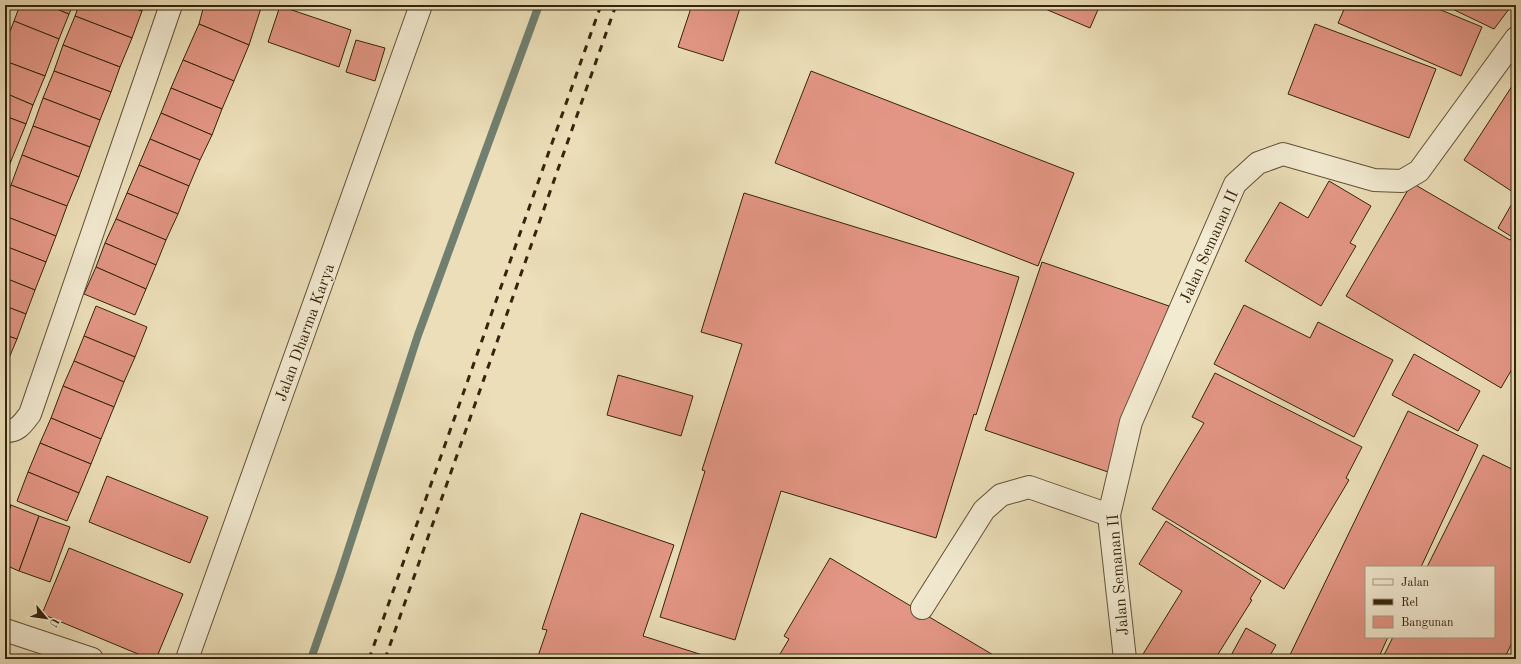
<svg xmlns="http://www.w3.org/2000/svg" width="1521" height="664" font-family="'Old Standard TT',serif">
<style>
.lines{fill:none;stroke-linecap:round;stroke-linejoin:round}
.stream{stroke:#707f6f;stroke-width:8}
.building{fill:#e39685;stroke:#35240b}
.minor-casing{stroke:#625236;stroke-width:24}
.minor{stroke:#f2ead1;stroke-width:22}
.rail{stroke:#35240b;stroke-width:3;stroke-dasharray:7 7;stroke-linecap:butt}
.labels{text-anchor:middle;stroke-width:3;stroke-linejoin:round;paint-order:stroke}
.street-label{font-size:16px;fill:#35240b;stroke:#f2ead1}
</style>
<rect width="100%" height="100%" fill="#ebdeb8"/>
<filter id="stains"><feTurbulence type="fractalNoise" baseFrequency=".005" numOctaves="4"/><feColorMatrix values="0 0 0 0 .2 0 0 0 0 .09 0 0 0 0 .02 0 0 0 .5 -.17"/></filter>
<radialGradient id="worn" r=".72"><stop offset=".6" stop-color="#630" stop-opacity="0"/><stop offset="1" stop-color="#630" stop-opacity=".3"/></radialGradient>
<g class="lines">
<polyline class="stream" points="311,659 340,575 418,335 539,5"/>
</g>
<g class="building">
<polygon points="20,5 47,5 69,14 59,39 14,21"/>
<polygon points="47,5 73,5 69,14"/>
<polygon points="79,5 126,5 142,11 132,38 75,16"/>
<polygon points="126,5 144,5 142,11"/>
<polygon points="204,5 262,5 249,45 199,24"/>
<polygon points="692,5 741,5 723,61 678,47"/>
<polygon points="1036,5 1100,5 1090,28"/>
<polygon points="1346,5 1429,5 1482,27 1461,76 1338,23"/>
<polygon points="1444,5 1512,5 1494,29"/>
<polygon points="280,6 351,30 339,67 268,42"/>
<polygon points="75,16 132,38 120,67 63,45"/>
<polygon points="14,21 59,39 45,76 5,61 5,44"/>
<polygon points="199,24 249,45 234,81 183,60"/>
<polygon points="1315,24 1436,69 1409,138 1288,94"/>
<polygon points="356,40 385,48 375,81 346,72"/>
<polygon points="63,45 120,67 111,92 54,71"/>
<polygon points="183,60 234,81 222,109 171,88"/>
<polygon points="5,61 45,76 33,105 5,93"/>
<polygon points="54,71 111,92 100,120 43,98"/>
<polygon points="811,71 1074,173 1038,266 775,163"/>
<polygon points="1516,80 1516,194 1464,160"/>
<polygon points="171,88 222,109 212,135 161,113"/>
<polygon points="5,93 33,105 26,124 5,116"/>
<polygon points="43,98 100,120 90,147 33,126"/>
<polygon points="161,113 212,135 200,160 150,139"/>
<polygon points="5,116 26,124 11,161 5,159"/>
<polygon points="33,126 90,147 79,177 22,155"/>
<polygon points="150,139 200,160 189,186 139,165"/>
<polygon points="22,155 79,177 67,206 11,185"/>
<polygon points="5,159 11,161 5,177"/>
<polygon points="139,165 189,186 178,214 127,193"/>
<polygon points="1329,181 1371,206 1350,243 1356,246 1321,306 1245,261 1280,202 1308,218"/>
<polygon points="1412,183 1510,240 1512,237 1498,228 1514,200 1516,201 1516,362 1501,388 1346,296"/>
<polygon points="11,185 67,206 56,236 5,216 5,199"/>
<polygon points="127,193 178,214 166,240 116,219"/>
<polygon points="744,193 1019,277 976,415 974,414 936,538 781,491 735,640 660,617 705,471 702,470 742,344 701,332"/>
<polygon points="5,216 56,236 46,262 5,246"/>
<polygon points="116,219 166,240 156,265 105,243"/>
<polygon points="105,243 156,265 146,289 96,267"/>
<polygon points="5,246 46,262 35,290 5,278"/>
<polygon points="1042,262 1169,306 1111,473 985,430"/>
<polygon points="96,267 146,289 135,315 84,294"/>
<polygon points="5,278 35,290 26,314 5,306"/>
<polygon points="1244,305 1310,338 1318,322 1393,360 1354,437 1214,364"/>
<polygon points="5,306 26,314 17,339 5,335"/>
<polygon points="96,306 147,327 135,357 84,336"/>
<polygon points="5,335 17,339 9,358 5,357"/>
<polygon points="84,336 135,357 124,382 74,361"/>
<polygon points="1414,354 1480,391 1458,431 1392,395"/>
<polygon points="5,357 9,358 5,370"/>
<polygon points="74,361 124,382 114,407 63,386"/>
<polygon points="1215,373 1362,447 1346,478 1349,480 1284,589 1152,509 1204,423 1192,417"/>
<polygon points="618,375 693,396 681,436 607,415"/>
<polygon points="63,386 114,407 101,439 51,418"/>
<polygon points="1408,411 1478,445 1421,567 1366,567 1366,637 1388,637 1378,659 1288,659"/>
<polygon points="51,418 101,439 91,464 40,443"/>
<polygon points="40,443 91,464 79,493 28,472"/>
<polygon points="1483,455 1516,471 1516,635 1504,659 1382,659 1393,637 1494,637 1494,567 1427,567"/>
<polygon points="28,472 79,493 67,521 17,501"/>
<polygon points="107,476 208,517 190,563 89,522"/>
<polygon points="5,503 11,505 5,523"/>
<polygon points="11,505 39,516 19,571 5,565 5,523"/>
<polygon points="581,513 674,545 643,636 715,659 537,659 547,630 542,629"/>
<polygon points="39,516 70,527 50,582 19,571"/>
<polygon points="1166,521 1261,581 1250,599 1252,600 1215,659 1140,659 1182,591 1139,564"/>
<polygon points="69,548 183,594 156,659 150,659 42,614"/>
<polygon points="830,558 1000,659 777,659 789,639 784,636"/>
<polygon points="1246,628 1276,645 1268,659 1229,659"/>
</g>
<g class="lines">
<g class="minor-casing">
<g id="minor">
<path d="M5,431C18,432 23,423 30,414L171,5"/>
<polyline points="922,608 984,510 1001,495 1029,487 1109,515"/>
<polyline points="5,630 92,659"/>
<polyline points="187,659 421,5"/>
<polyline points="1125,659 1109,515 1131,422 1235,184 1258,163 1283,154 1374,180 1402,181 1419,171 1516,38"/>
</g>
</g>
<use href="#minor" class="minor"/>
<g class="rail">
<polyline points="369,659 601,5"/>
<polyline points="385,659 616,5"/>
</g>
</g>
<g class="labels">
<g class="street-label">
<text transform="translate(1208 246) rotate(-66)" y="6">Jalan Semanan II</text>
<text transform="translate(304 332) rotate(-70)" y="6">Jalan Dharma Karya</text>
<text transform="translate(1117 575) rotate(-95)" y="6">Jalan Semanan II</text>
</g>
</g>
<rect width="1521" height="664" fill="none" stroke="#ebdeb8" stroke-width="20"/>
<rect x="6" y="6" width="1509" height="652" fill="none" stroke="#35240b" stroke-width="2"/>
<rect x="10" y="10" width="1501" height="644" fill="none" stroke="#35240b"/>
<rect x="1365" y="566" width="130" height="72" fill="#f2ead1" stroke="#a69b82"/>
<rect x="1373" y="579" width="20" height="6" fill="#f2ead1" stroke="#a69b82"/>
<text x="1401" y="586" font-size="12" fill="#35240b">Jalan</text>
<rect x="1373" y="599" width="20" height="6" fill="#35240b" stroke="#a69b82"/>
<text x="1401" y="606" font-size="12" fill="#35240b">Rel</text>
<rect x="1373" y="616" width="20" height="12" fill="#e39685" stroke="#a69b82"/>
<text x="1401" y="626" font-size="12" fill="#35240b">Bangunan</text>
<g transform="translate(46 618) rotate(119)" stroke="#f2ead1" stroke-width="3" paint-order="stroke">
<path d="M0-3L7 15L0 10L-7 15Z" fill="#35240b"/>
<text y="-6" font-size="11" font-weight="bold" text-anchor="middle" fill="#35240b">U</text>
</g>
<rect width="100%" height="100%" filter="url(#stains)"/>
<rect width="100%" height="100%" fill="url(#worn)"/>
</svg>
